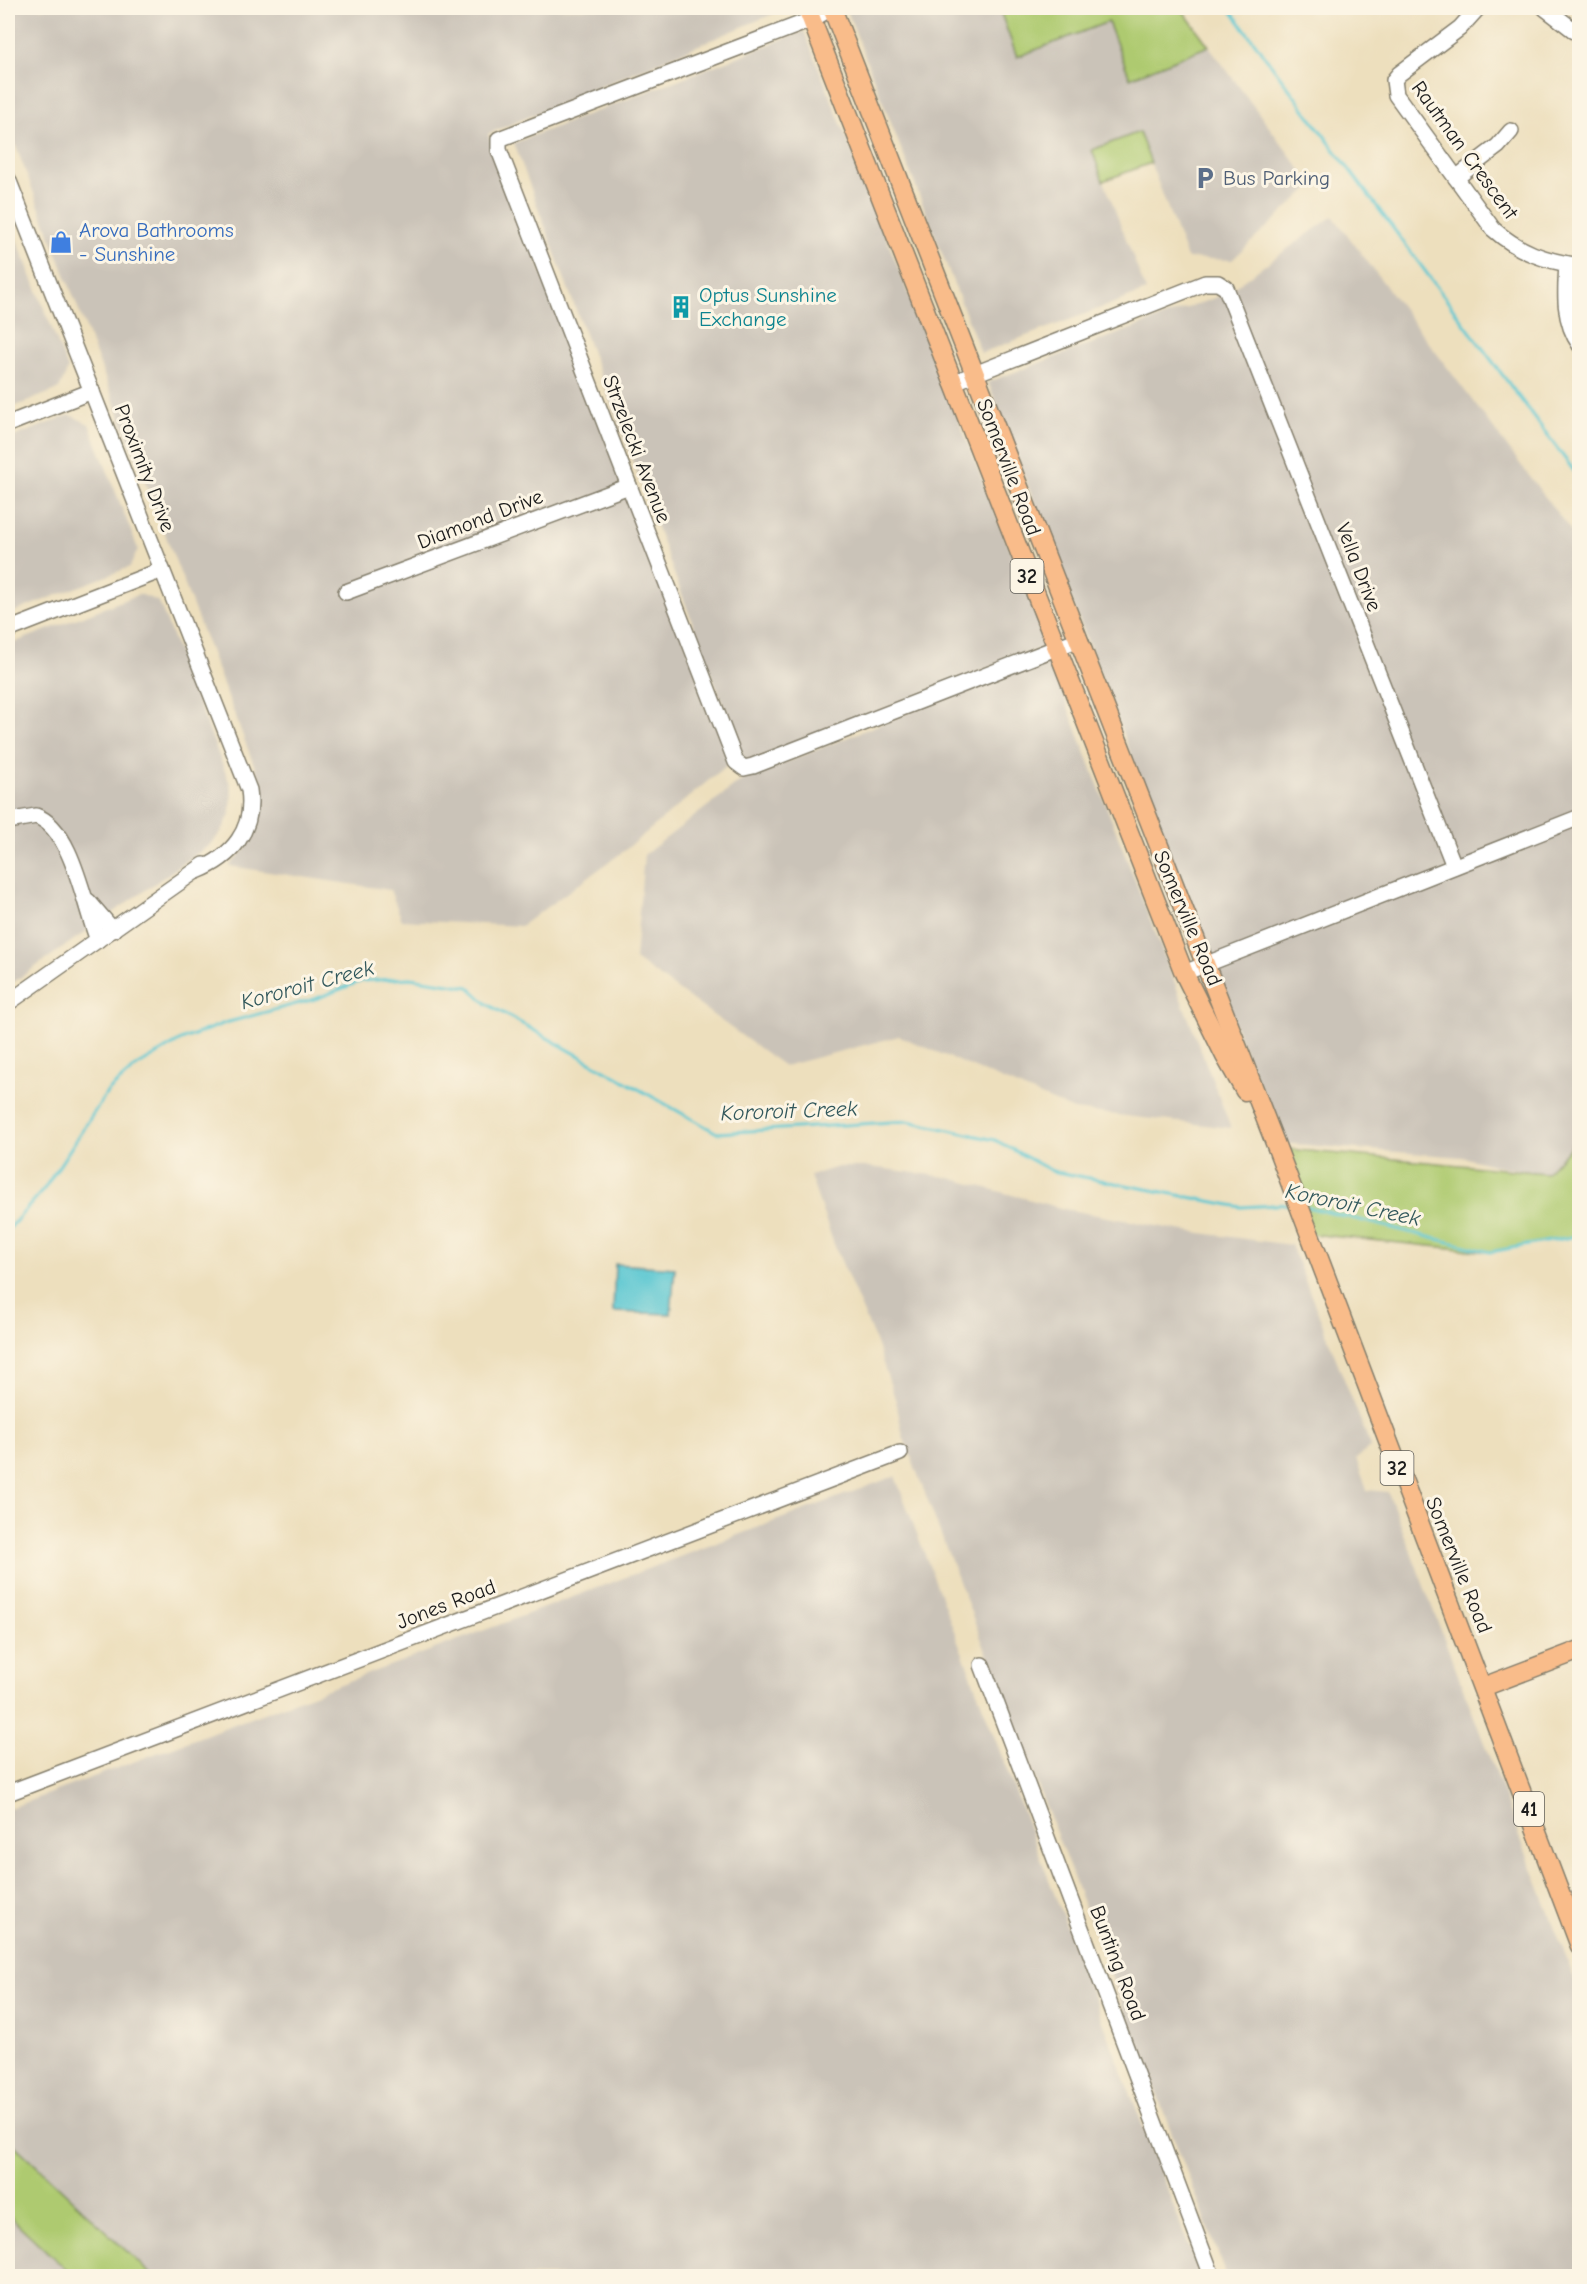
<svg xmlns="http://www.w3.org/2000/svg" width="1587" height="2284" font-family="'Comic Neue',sans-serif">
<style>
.industrial{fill:#cac3b8}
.green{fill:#aeca70;stroke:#657346;stroke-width:1.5}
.water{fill:#5bc7d2;stroke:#3c7277;stroke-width:1.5}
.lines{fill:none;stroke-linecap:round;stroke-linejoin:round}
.stream{stroke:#5bc7d2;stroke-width:3}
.minor-casing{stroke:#847e6c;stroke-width:18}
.major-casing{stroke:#847e6c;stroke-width:21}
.minor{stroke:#fff;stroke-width:15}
.major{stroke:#f9bc8a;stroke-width:18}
.labels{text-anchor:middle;stroke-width:6;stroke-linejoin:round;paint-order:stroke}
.shield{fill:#fcf5e5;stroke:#5f5d58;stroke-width:1.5}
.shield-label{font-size:20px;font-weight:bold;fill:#1c1c1c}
.street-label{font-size:21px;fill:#1c1c1c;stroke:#fcf5e5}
.service-label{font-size:21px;fill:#4e5e75;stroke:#fcf5e5;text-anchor:start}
.shop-label{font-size:21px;fill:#366cbe;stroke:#fcf5e5;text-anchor:start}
.culture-label{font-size:21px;fill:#0d838f;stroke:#fcf5e5;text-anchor:start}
.water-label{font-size:22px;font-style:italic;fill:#32585c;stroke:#fcf5e5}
</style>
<rect width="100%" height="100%" fill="#fcf5e5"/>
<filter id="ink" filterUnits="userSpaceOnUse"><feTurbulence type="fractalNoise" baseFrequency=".0167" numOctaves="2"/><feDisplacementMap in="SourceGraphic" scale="12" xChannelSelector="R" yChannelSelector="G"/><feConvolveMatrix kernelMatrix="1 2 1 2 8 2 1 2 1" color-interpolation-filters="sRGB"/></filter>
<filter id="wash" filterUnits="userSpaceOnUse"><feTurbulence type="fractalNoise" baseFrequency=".008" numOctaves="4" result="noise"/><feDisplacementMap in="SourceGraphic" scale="24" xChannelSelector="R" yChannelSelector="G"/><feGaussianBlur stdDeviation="1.35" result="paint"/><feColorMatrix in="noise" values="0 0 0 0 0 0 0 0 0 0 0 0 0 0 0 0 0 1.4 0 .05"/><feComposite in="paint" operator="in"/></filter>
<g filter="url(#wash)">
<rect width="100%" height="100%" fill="#eddfbd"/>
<g class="industrial">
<polygon points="8,8 787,8 488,134 732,761 624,851 521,926 402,920 390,890 229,866 246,848 258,825 262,801 258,775 8,126"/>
<polygon points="846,8 999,8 1018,57 1108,22 1130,78 1209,46 1312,185 1232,260 1187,258 1139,133 1092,150 1146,291 981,353"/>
<polygon points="804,31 1048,645 745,764 514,143"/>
<polygon points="1333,216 1579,542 1579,1123 1568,1150 1546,1173 1501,1167 1462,1157 1280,1143 988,382 1225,294"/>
<polygon points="8,228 13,230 68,369 59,389 8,409"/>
<polygon points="70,415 89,424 138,549 130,567 8,614 8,439"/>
<polygon points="140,594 159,602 230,784 232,796 230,814 222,831 211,844 8,986 8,645"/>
<polygon points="1048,656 1231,1128 1074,1110 899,1036 784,1066 635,959 644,855 742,780"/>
<polygon points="838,1167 870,1167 946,1177 1064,1209 1178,1230 1291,1245 1371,1447 1356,1459 1367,1490 1388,1492 1579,1991 1579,2276 1227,2276 903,1436 896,1401 875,1340 834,1244 810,1176"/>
<polygon points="895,1476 1200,2276 153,2276 8,2139 8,1809"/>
<polygon points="8,2215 73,2276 8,2276"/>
</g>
<g class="green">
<polygon points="999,8 1181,8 1209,46 1130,78 1108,22 1017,57"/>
<polygon points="1139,132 1151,163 1103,181 1092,150"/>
<polygon points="1579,1132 1579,1232 1576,1236 1490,1252 1310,1234 1277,1148 1546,1173 1568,1150"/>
<polygon points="8,2139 153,2276 73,2276 8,2215"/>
</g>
<polygon class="water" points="615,1264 675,1268 671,1314 613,1312"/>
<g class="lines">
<g class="stream">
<polyline points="1229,8 1580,479"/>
<polyline points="1307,1207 1490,1252 1577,1236 1580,1233"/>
<polyline points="8,1230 44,1189 108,1091 137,1066 181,1040 225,1023 315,999 361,981 410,978 469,987 487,1004 717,1133 908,1121 995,1140 1052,1171 1241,1207 1292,1204"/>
</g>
</g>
</g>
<g filter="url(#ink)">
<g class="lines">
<g class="minor-casing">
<g id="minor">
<polyline points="831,8 811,20 499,139 499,150 736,762 744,768 753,766 1079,639"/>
<path d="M1478,8L1460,28L1399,74L1394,80L1396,95L1493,229C1519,252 1545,261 1580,266"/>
<polyline points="1545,8 1580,35"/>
<polyline points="1456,178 1498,146 1511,131"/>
<path d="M8,179L249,790C255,830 232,857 197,871"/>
<path d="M1567,264C1565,293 1563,321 1580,345"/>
<polyline points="952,383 1205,283 1218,283 1226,288 1454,866"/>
<polyline points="8,424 92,391"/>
<polyline points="346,592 629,486"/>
<polyline points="8,630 162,570"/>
<path d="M8,821L36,816C73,829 84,907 98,940"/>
<polyline points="88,901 113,930"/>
<polyline points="1184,973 1580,817"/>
<polyline points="8,1003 204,865"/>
<polyline points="982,1665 1212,2276"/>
<polyline points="8,1793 900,1453"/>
</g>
</g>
<g class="major-casing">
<g id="major">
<polyline points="807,8 1184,973 1225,1056 1245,1091"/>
<polyline points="832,8 1277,1148 1580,1946"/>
<polyline points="1483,1687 1580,1650"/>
</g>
</g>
<use href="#minor" class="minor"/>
<use href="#major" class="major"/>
</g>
</g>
<defs>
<g id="parking-bare" transform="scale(1.8)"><path d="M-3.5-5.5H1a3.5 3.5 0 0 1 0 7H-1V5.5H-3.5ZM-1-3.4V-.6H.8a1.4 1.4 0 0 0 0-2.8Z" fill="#5c6f8a" stroke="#fcf5e5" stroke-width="2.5" paint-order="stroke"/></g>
<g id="shop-bare" transform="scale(1.8)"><path d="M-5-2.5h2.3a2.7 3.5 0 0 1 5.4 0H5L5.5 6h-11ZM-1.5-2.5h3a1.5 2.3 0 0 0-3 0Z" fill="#3f7fe0" stroke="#fcf5e5" stroke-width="2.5" paint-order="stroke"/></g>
<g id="building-bare" transform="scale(1.8)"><path d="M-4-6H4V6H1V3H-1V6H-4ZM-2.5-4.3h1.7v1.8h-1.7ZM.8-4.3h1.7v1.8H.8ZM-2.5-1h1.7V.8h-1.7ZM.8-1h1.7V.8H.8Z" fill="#0f9aa8" stroke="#fcf5e5" stroke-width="2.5" paint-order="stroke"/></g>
</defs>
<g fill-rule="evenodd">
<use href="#parking-bare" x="1205" y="178"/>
<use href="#shop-bare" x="61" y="242"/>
<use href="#building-bare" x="681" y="307"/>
</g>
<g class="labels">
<g class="shield">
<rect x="1010.5" y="559" width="33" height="34" rx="4.5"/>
<rect x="1380.5" y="1451" width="33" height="34" rx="4.5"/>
<rect x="1514" y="1792" width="30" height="34" rx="4.5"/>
</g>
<g class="shield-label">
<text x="1027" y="583">32</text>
<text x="1397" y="1475">32</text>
<text x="1529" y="1816">41</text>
</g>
<g class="street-label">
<text transform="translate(1465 150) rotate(54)" y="7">Rautman Crescent</text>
<text transform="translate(637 449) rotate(69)" y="7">Strzelecki Avenue</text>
<text transform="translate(1009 467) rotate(69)" y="7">Somerville Road</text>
<text transform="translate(145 468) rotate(69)" y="7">Proximity Drive</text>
<text transform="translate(480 519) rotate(-21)" y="7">Diamond Drive</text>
<text transform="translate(1359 567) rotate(69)" y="7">Vella Drive</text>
<text transform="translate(1188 918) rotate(67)" y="7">Somerville Road</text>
<text transform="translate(1459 1565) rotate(68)" y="7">Somerville Road</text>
<text transform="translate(446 1604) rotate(-21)" y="7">Jones Road</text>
<text transform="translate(1118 1963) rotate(69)" y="7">Bunting Road</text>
</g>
<g class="service-label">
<text x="1223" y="185">Bus Parking</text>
</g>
<g class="shop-label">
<text x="79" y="237">Arova Bathrooms<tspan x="79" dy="24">- Sunshine</tspan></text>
</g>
<g class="culture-label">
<text x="699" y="302">Optus Sunshine<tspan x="699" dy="24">Exchange</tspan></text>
</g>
<g class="water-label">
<text transform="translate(307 984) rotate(-15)" y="8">Kororoit Creek</text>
<text transform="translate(789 1110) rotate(-2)" y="8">Kororoit Creek</text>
<text transform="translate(1353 1204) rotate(12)" y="8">Kororoit Creek</text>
</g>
</g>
<rect width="1587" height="2284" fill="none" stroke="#fcf5e5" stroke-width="30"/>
</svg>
